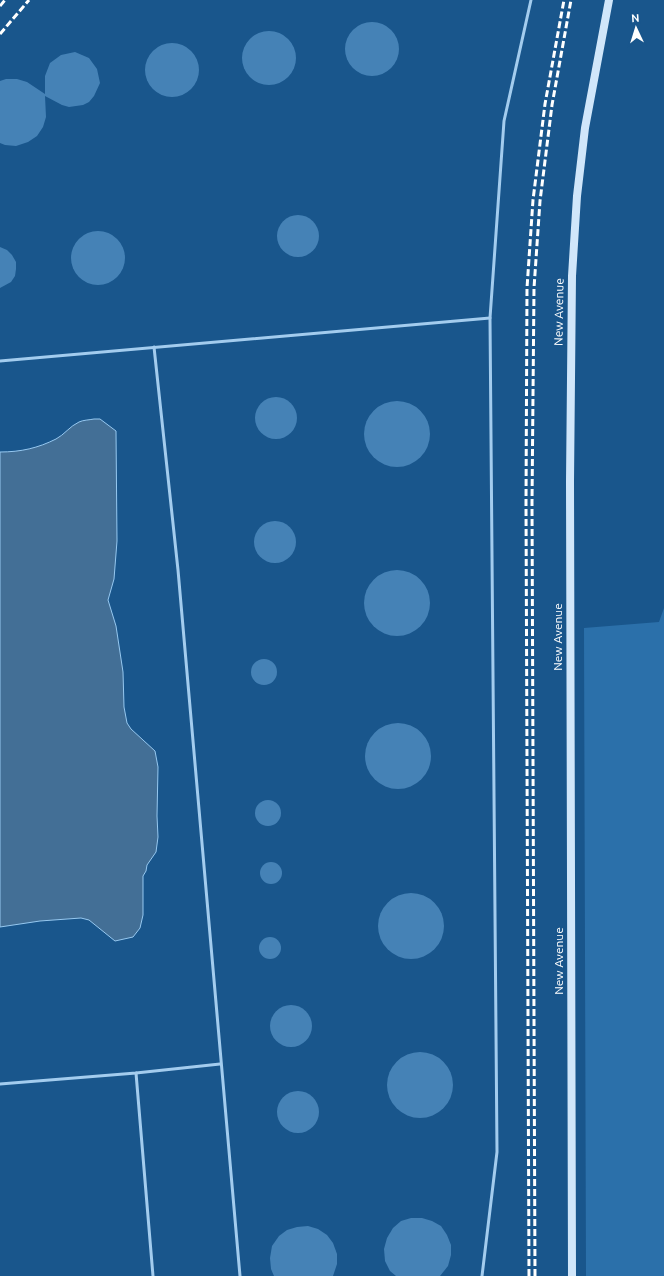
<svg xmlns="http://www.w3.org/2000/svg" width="664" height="1276" font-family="Ubuntu,sans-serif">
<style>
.green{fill:#2b70aa}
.water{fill:#436f96;stroke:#96c8f0}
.building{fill:#4582b6}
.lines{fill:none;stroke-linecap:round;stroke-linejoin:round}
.lane{stroke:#a3ccee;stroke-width:3}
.secondary{stroke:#d0e6fa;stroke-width:8}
.rail{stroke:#fff;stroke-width:3;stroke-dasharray:7 3;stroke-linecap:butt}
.labels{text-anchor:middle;stroke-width:3.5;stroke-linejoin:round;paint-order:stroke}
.street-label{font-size:12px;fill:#fff;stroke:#19568c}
</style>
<rect width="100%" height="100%" fill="#19568c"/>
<polygon class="green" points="664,608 664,1276 586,1276 584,628 659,622"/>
<path class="water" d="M94,419H100L116,431L117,541L114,579L108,600L116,626L123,672L124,707L127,723L131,729L155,751L158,767L157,816L158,837L156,852L147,865L146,871L143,876V915L140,928L133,937L115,941L89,920L81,918L40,921L0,927V452C21,452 38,448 56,439C64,435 70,426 79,422C83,420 89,420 94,419Z"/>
<g class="building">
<circle cx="372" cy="49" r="27"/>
<circle cx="269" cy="58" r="27"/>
<circle cx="172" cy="70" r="27"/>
<polygon points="75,52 89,58 97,69 100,83 94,96 89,102 83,105 69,107 62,105 45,96 46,117 43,127 37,136 28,142 16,146 5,145 0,143 0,81 6,79 17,79 27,82 45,94 45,76 50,63 61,55"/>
<circle cx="298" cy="236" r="21"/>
<circle cx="98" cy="258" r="27"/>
<polygon points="0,247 7,250 12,255 16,262 16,269 15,276 11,282 0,288"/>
<circle cx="276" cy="418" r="21"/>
<circle cx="397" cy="434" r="33"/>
<circle cx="275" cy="542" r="21"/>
<circle cx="397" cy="603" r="33"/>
<circle cx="264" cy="672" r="13"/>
<circle cx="398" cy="756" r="33"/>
<circle cx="268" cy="813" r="13"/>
<circle cx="271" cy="873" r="11"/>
<circle cx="411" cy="926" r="33"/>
<circle cx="270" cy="948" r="11"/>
<circle cx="291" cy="1026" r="21"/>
<circle cx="420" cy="1085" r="33"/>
<circle cx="298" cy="1112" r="21"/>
<polygon points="411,1218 422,1218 432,1221 441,1226 447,1235 451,1245 451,1255 448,1266 440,1276 396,1276 390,1271 385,1261 384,1249 387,1238 393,1228 401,1221"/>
<polygon points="308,1226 318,1229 327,1235 333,1243 337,1254 337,1264 333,1276 274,1276 271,1269 270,1258 272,1246 279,1236 287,1230 297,1227"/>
</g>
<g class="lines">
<g class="lane">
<polyline points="154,347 178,570 240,1276"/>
<polyline points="0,361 490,318"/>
<polyline points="136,1073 153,1276"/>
<polyline points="0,1084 136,1073 220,1064"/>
<polyline points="482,1276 497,1152 490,318 504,121 531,0"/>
</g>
<polyline class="secondary" points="572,1276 570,481 572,276 577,196 585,128 609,0"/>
<g class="rail">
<polyline points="0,6 5,0"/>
<polyline points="0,34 29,0"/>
<polyline points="529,1276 526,503 527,288 533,200 545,104 564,0"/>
<polyline points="535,1276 532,503 534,288 540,201 552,105 571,0"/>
</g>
</g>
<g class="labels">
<g class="street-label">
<text transform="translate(559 312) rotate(-89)" y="4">New Avenue</text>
<text transform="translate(558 637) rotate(-90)" y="4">New Avenue</text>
<text transform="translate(559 961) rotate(-90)" y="4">New Avenue</text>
</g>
</g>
<g transform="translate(636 28) rotate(356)" stroke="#19568c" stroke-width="3" paint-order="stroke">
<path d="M0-3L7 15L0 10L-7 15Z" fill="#ffffff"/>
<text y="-6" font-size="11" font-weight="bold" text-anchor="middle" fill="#ffffff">N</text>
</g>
</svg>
